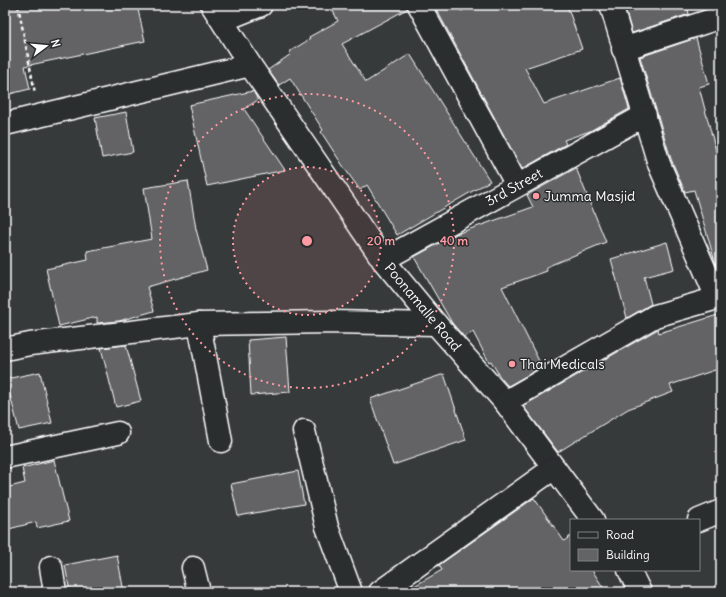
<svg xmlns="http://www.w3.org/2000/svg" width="726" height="597" font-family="Delius,sans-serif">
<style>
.building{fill:#636465;stroke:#fff}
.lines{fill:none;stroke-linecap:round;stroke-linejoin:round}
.minor-casing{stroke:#fff;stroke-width:25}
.path{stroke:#fff;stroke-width:2.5;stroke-dasharray:4 3;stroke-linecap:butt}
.minor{stroke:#2a2d2e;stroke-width:22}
.ring{fill:none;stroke:#ff9aa2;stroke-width:2;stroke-dasharray:2 4}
.poi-dot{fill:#ff9aa2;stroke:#2a2d2e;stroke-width:1.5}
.labels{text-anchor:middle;stroke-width:3;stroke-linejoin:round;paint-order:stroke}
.street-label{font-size:14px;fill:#fff;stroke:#2a2d2e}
.poi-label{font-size:14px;fill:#fff;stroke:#2a2d2e;text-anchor:start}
.centre{fill:#ff9aa2;stroke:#2a2d2e;stroke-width:2}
.ring-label{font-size:12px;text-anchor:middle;font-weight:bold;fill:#ff9aa2;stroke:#2a2d2e;stroke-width:3;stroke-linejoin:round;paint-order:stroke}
</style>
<rect width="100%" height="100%" fill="#373a3b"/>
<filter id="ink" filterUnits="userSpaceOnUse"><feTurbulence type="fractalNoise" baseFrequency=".025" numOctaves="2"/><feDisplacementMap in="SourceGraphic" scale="8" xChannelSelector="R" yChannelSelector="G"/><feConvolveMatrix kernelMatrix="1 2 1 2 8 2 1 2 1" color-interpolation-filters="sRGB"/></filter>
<g filter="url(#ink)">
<g class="building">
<polygon points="5,5 137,5 145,41 25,66 30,89 5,95"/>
<polygon points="330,5 407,5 407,9 342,44 366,82 410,54 490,181 397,235 367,185 360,190 345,169 321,132 323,130 290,78 279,85 268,70 291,54 289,52 310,39 309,37 338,21"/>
<polygon points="434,5 459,5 461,11 477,5 567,5 582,49 525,68 544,104 620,78 629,109 590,131 564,140 566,144 522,169"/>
<polygon points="624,5 687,5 689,14 632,33"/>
<polygon points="696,38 709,84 699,87 716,151 721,149 721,265 716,265 694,190 685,192 671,159 640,57"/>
<polygon points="253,91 258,100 244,109 285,170 207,186 189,105"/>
<polygon points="126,112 133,152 102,158 95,118"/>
<polygon points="576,168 606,242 546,267 547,271 502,287 542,367 508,386 500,377 491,361 489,362 473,332 464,337 452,323 414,257 456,234 533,207 527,195"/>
<polygon points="188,181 196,229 207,270 147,287 154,311 119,321 97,323 97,317 59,326 46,269 88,260 87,251 152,239 144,188"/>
<polygon points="667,242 674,269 644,277 651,304 627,318 611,259"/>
<polygon points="721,314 721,368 670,385 673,392 628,409 558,452 523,406 658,329 659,333"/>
<polygon points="286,337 290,392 251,395 248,340"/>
<polygon points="126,345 141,401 116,407 101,348"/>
<polygon points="40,372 52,423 19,430 6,379"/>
<polygon points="444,374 466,440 393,465 370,399"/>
<polygon points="54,460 69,521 37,528 36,522 5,530 5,488 25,483 22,468"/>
<polygon points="298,471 304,504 238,516 231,484"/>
<polygon points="534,498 564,541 571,536 571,570 592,570 606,592 404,592 442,570 439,565"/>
<polygon points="117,555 124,592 90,592 89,588 70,592 65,565"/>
</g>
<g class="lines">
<g class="minor-casing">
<g id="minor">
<polyline points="212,5 250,65 383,260 436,324 505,402 593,520"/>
<polyline points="419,5 517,185"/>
<polyline points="611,5 659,164 717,298"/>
<polyline points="223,20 261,5"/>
<polyline points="623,49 721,17"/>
<polyline points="5,124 250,65"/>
<polyline points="383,260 645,115"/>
<polyline points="199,324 221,441"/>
<polyline points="5,349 30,344 199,324 331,322 436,324"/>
<polyline points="505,402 655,316 721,297"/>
<polyline points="304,431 327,527 351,592"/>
<polyline points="5,457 118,433"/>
<polyline points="699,520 721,511"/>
<polyline points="51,567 55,592"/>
<polyline points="193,568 199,592"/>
<polyline points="629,570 640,592"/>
<polyline points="380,592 554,468"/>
</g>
</g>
<polyline class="path" points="18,5 35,93"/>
<use href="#minor" class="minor"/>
</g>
</g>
<circle cx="307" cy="241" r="74" fill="#ff9aa2" fill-opacity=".12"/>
<g class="ring">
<circle cx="307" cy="241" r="74"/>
<circle cx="307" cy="241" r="147"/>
</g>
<g class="poi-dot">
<circle cx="536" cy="196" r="4"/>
<circle cx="512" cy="364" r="4"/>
</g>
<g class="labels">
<g class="street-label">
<text transform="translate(514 187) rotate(-29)" y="5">3rd Street</text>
<text transform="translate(423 307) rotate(50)" y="5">Poonamalle Road</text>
</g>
<g class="poi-label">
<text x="544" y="201">Jumma Masjid</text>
<text x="520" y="369">Thai Medicals</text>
</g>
</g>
<circle cx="307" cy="241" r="6" class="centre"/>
<g class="ring-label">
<text x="381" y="245">20 m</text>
<text x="454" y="245">40 m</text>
</g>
<rect width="726" height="597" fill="none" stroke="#2a2d2e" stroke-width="20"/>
<rect x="10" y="10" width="706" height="577" fill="none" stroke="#fff" stroke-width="1.5" filter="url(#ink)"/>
<rect x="570" y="519" width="130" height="52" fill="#2a2d2e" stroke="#7f8182"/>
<rect x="578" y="532" width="20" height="6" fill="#2a2d2e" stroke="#7f8182"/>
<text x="606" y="539" font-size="12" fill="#ffffff">Road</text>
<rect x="578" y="549" width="20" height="12" fill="#636465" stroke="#7f8182"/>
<text x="606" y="559" font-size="12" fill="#ffffff">Building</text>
<g transform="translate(46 46) rotate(74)" stroke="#2a2d2e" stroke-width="3" paint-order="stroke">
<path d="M0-3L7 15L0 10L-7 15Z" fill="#ffffff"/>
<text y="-6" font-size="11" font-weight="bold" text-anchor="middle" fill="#ffffff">N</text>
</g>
</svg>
